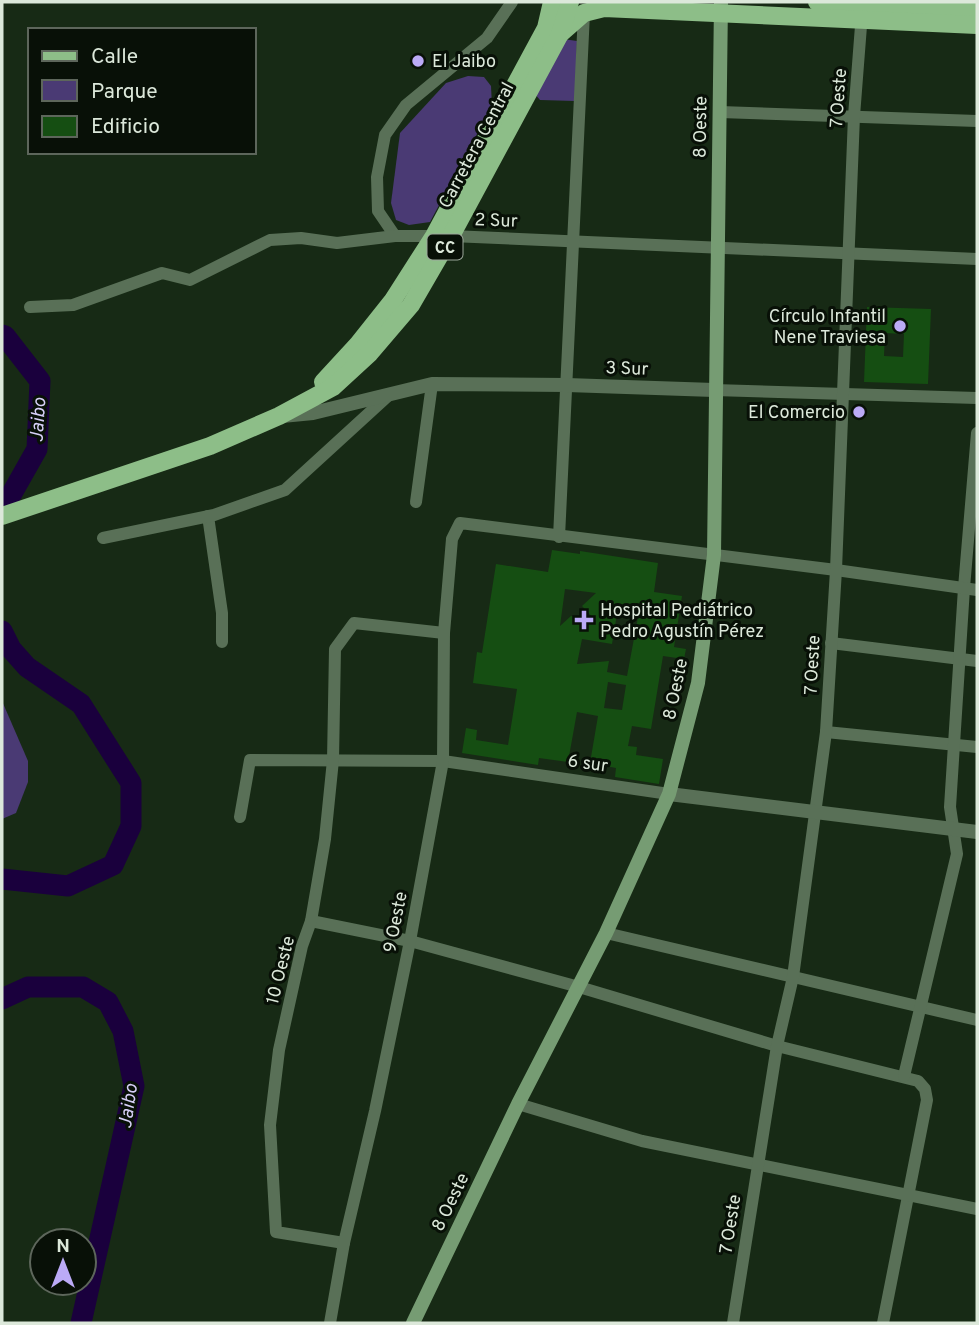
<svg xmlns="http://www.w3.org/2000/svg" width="979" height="1325" font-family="Overpass,sans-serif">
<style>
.green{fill:#4a3a74}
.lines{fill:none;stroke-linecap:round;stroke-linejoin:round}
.river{stroke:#1a003d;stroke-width:21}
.building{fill:#154e12;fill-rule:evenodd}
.minor{stroke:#597057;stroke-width:12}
.tertiary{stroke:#597057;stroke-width:14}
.secondary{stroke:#769c73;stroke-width:14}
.primary{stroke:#8dbe88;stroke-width:18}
.poi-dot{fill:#bbaaf6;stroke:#081007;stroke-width:2.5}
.labels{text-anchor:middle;stroke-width:6;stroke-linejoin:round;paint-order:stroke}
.shield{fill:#081007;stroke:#9ca79b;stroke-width:2}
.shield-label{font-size:16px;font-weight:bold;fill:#dce8da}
.poi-label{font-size:18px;fill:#dce8da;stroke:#081007;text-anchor:start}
.street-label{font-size:18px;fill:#dce8da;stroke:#081007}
.water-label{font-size:19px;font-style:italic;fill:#d7cff7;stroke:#081007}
</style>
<rect width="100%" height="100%" fill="#172a15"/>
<g class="green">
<polygon points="563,39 577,41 575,101 540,100 534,93"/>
<polygon points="468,76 484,77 491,86 492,106 430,222 409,225 396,220 391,203 400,133 446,83"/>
<polygon points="2,701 28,761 28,782 16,813 2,819"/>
</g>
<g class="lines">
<g class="river">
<polyline points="2,335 5,336 40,381 37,449 2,511"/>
<polyline points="2,631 11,649 27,667 81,704 131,783 131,826 113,865 68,886 2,879"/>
<polyline points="2,999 28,987 83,987 108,1002 123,1031 134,1086 81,1323"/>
</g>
</g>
<g class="building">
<path d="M867,307L931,309L928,384L864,382ZM885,333L904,334L903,357L884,356Z"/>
<path d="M552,550L580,554V551L658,563L654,592L682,596L674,647L686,649L684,659L663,656L651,729L632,726L628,746L637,747L636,755L663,759L659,784L615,777L616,768L590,763L598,716L577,712L568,762L539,758L538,765L462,753L466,728L477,730L476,740L508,745L517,689L473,683L477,652L482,653L496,564L548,572ZM565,589L596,593L582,606L595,620L571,616L560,626ZM617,614L638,617L627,676L607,672L609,661L577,664L582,639L612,644ZM608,682L626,685L622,710L604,708Z"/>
</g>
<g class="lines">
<g class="minor">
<polyline points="720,112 977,121"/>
<polyline points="395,236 378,211 377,177 385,135 406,105 487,38 512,2"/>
<polyline points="30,307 73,305 162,273 190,280 270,240 301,238 337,243 395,236 451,236 977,259"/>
<polyline points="714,390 977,398"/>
<polyline points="416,502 432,384"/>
<polyline points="208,516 222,613 222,642"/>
<polyline points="559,537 584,13"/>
<polyline points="103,538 214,515 285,490 390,394"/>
<polyline points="831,643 977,661"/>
<polyline points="826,732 977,747"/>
<polyline points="240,817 250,760 443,761 669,794"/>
<polyline points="311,921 410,941 579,987 777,1046 918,1081 925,1089 927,1100 883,1323"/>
<polyline points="606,933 977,1020"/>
<polyline points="904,1076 957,854 950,807 964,588 977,433"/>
<polyline points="518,1104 642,1141 977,1209"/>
<polyline points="344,1243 276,1232 270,1125 279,1050 302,946 311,921 325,839 333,760 335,649 354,623 444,633"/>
<polyline points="330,1323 344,1243 375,1111 410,941 443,761 444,633 452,539 460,523 836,570 977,590"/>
<polyline points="733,1323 777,1046 793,977 826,732 836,570 854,116 862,13"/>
</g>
<g class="tertiary">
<polyline points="282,416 313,413 432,384 567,385 714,390"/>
<polyline points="669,794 977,832"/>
</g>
<polyline class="secondary" points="413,1323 518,1104 606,933 669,794 698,683 714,555 721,2"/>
<g class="primary">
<polyline points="817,2 977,9"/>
<polyline points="560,34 584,13 604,8 977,25"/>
<polyline points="323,382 358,344 393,300 434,236 546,28 552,2"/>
<polyline points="2,516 210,446 279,416 333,387 370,353 411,305 451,236 560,34 570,2"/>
</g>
</g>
<g class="poi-dot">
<circle cx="418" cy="61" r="7"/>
<circle cx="900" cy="326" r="7"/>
<circle cx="859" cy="412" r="7"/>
<path d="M580.5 609.5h7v7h7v7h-7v7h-7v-7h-7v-7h7z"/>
</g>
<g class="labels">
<rect class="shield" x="427.5" y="234.5" width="35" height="25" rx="5"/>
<g class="shield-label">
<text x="445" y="253">CC</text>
</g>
<g class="poi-label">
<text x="432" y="67">El Jaibo</text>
<text x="886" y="322" text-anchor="end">Círculo Infantil<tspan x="886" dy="21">Nene Traviesa</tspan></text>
<text x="845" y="418" text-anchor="end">El Comercio</text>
<text x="600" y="616">Hospital Pediátrico<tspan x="600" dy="21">Pedro Agustín Pérez</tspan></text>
</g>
<g class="street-label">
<text transform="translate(838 98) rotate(-86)" y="6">7 Oeste</text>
<text transform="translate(700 127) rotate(-89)" y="6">8 Oeste</text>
<text transform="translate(476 145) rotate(-62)" y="6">Carretera Central</text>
<text transform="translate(496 220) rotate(2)" y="6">2 Sur</text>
<text transform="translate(627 368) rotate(2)" y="6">3 Sur</text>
<text transform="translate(812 665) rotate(-87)" y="6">7 Oeste</text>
<text transform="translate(675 689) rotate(-78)" y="6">8 Oeste</text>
<text transform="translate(588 763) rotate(8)" y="6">6 sur</text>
<text transform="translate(395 922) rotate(-79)" y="6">9 Oeste</text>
<text transform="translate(280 970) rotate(-76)" y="6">10 Oeste</text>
<text transform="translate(450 1202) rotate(-64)" y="6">8 Oeste</text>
<text transform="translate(730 1224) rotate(-81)" y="6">7 Oeste</text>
</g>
<g class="water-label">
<text transform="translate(37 420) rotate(-86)" y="7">Jaibo</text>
<text transform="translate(127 1106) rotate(-82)" y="7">Jaibo</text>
</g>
</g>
<rect width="979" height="1325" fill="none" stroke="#dce8da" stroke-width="7"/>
<rect x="28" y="28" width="228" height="126" fill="#081007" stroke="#5d665b" stroke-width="2"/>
<rect x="42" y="51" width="35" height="10" fill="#8dbe88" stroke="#5d665b" stroke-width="2"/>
<text x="91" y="63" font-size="21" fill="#dce8da">Calle</text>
<rect x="42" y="80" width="35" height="21" fill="#4a3a74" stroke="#5d665b" stroke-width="2"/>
<text x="91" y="98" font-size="21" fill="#dce8da">Parque</text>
<rect x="42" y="116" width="35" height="21" fill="#154e12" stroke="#5d665b" stroke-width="2"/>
<text x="91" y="133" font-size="21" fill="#dce8da">Edificio</text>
<g transform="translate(63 1262)"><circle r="33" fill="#081007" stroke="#5d665b" stroke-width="2"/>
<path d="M0-5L12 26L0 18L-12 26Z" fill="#bbaaf6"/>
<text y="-10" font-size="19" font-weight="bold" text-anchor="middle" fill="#dce8da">N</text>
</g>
</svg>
